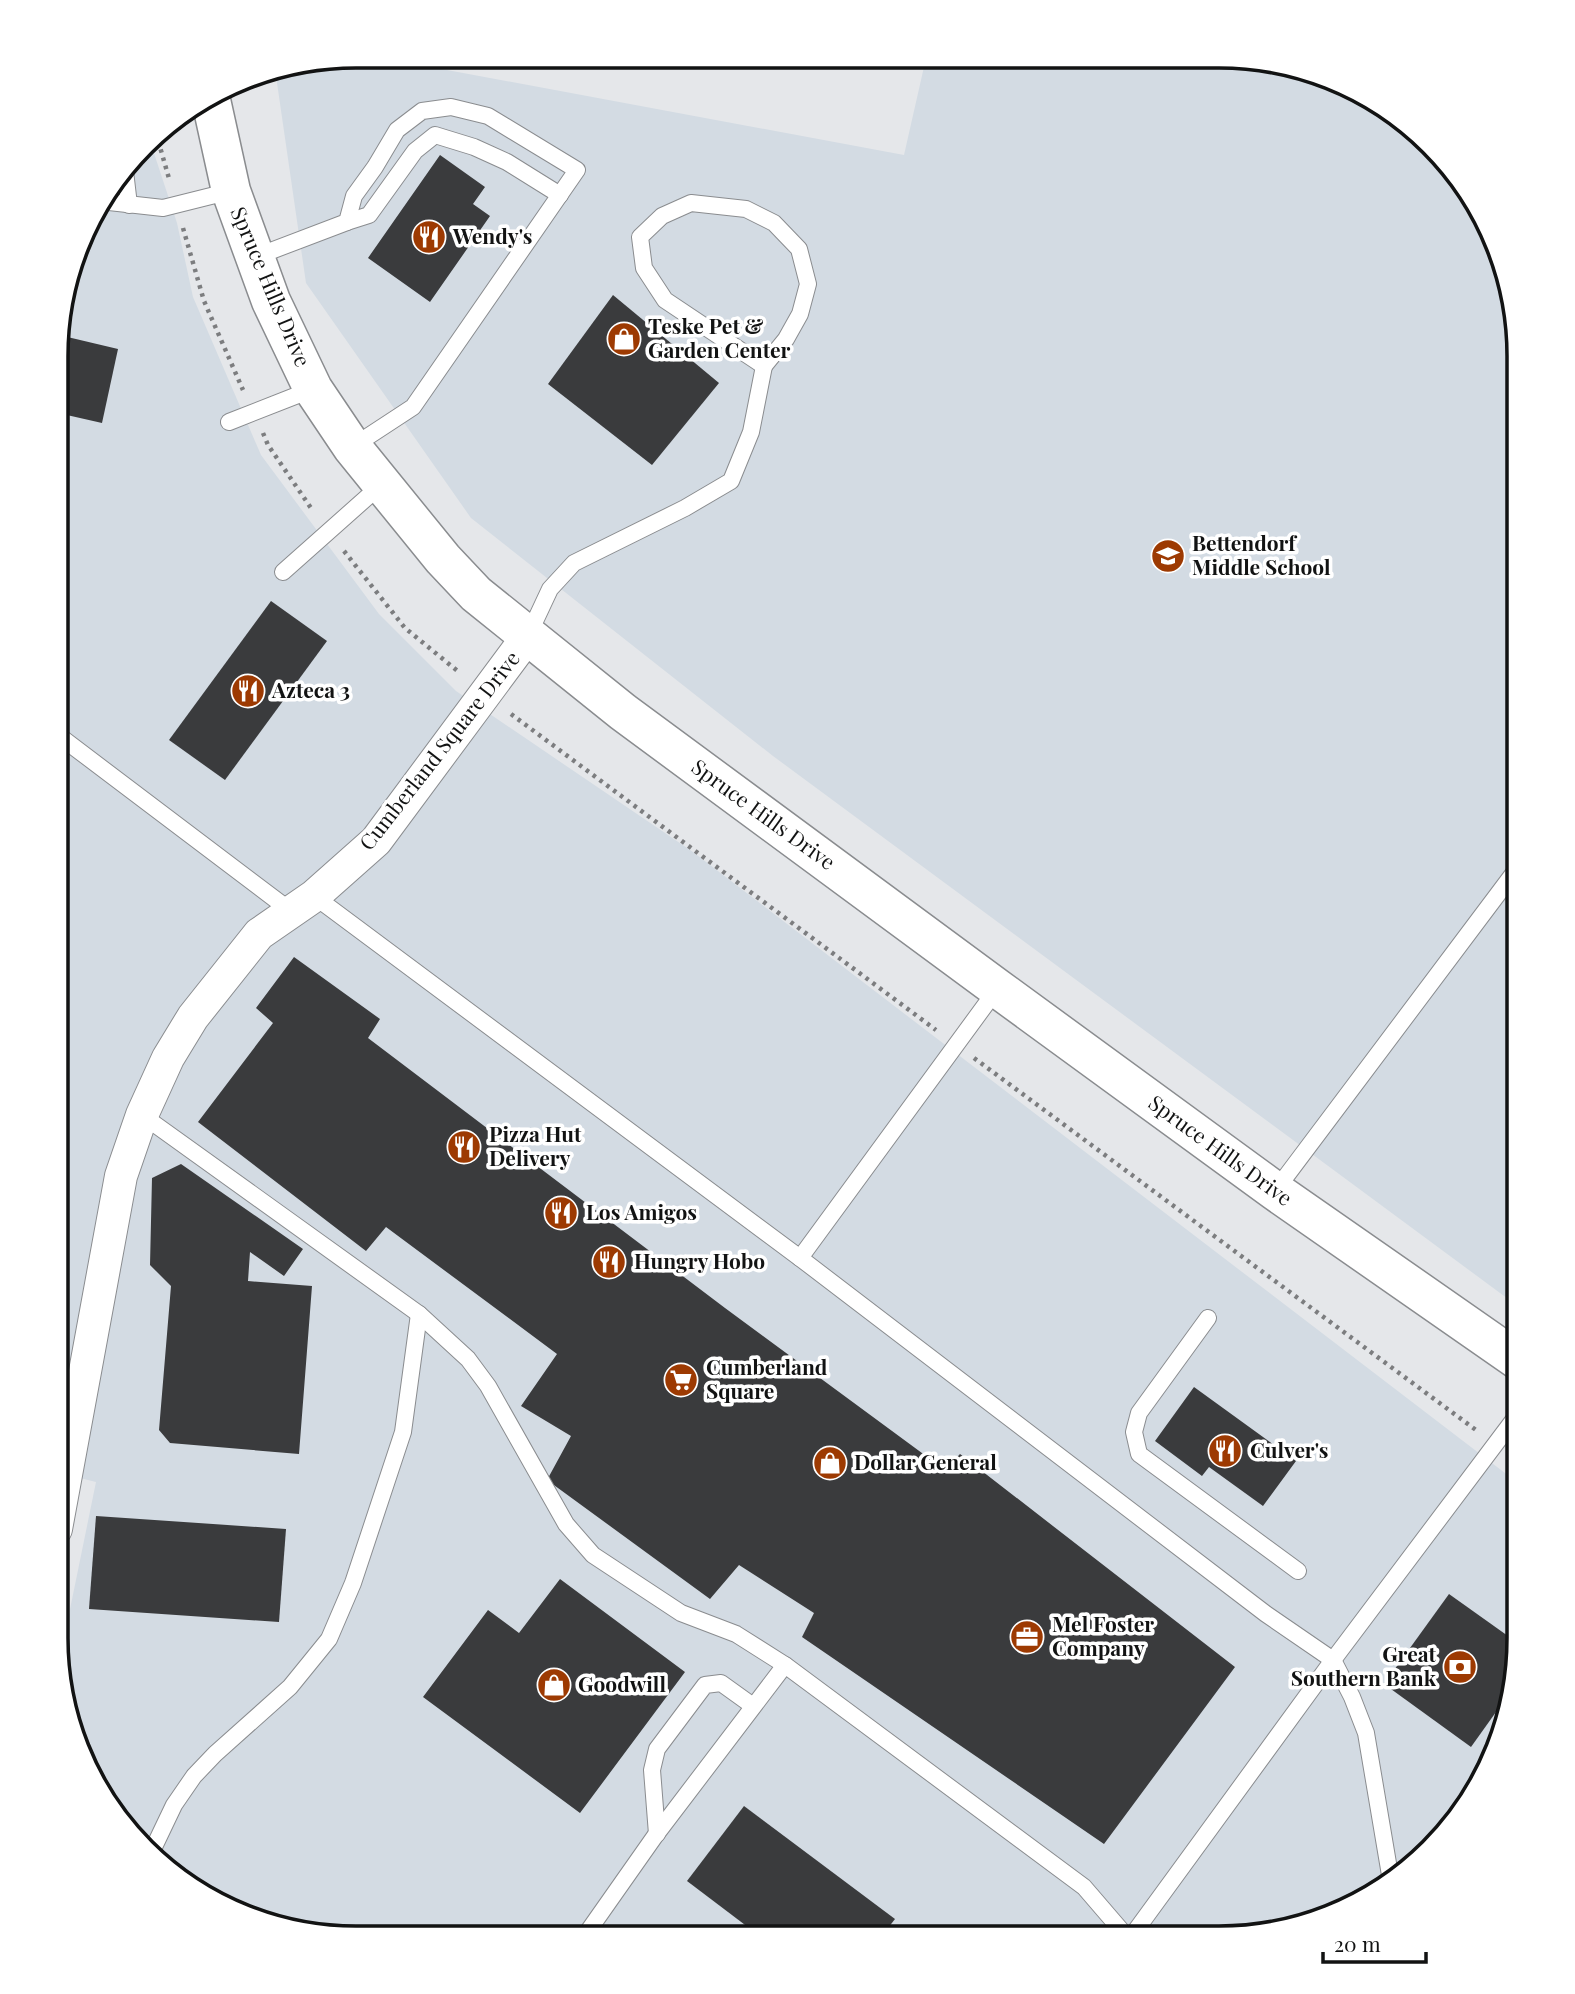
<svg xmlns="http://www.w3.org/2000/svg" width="1575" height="1994" font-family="'Playfair Display',serif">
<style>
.built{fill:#d3dbe3}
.building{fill:#3a3b3d}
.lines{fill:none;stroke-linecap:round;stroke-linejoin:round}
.lane-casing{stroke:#8a8c8f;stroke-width:18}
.street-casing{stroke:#8a8c8f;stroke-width:34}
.secondary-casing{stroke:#8a8c8f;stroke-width:41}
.path{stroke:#7c7d7f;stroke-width:4.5;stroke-dasharray:3.5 5;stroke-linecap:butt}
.lane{stroke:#fff;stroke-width:16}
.street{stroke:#fff;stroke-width:32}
.secondary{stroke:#fff;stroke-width:38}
.labels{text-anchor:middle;stroke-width:7;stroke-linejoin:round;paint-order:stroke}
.poi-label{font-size:21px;font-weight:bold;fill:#121313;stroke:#fff;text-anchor:start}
.street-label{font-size:21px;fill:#121313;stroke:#fff}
.rim{fill:none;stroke:#121313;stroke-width:3.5}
</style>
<rect width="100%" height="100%" fill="#e5e7ea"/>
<g class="built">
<polygon points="356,56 372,56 904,155 926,58 1259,59 1386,107 1479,206 1509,278 1519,356 1519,1307 773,756 471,518 306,283 275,69"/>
<polygon points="150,141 177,223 193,297 261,455 379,614 456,691 693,852 1518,1483 1518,1657 1479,1788 1431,1850 1369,1898 1238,1937 336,1937 286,1927 168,1865 96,1788 66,1715 59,1663 96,1482 56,1472 59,316 96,206"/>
</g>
<g class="building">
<polygon points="440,155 485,187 473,204 490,216 430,302 368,258"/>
<polygon points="613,295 719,383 652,465 548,384"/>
<polygon points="59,335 118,349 102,423 58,413"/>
<polygon points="271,601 327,641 225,780 169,740"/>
<polygon points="294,957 380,1019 368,1038 725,1308 945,1470 960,1454 1235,1667 1104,1844 802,1637 814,1613 739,1565 710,1599 547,1480 571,1436 521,1406 557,1354 386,1227 366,1251 198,1122 273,1023 256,1008"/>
<polygon points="181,1164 303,1249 284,1276 250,1252 248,1281 312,1286 299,1454 170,1443 159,1430 171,1286 150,1265 152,1178"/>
<polygon points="1194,1387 1296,1461 1263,1506 1209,1467 1202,1476 1155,1441"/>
<polygon points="96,1516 286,1529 279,1622 89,1609"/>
<polygon points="560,1579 685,1672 580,1813 423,1697 488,1610 519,1633"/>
<polygon points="1449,1594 1515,1641 1518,1660 1506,1698 1471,1747 1384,1684"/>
<polygon points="744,1806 895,1919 881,1937 761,1937 687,1881"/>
</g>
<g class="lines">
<g class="lane-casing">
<g id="lane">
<polyline points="125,171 129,205"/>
<polyline points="100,201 163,208 231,191"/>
<polygon points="691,203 746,209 774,223 799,249 808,284 800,314 786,339 764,366 665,300 644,268 640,237 662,216"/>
<polyline points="347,222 369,215 415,151 435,135 474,147 507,162 560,195"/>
<polyline points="255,257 347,222 354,196 375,167 397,130 422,111 451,107 488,116 577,170 413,407 352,447"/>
<polyline points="229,422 313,389"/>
<polyline points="283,572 382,484"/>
<polyline points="528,636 550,589 574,563 685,508 731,481 751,432 764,366"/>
<polyline points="58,735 292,912"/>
<polyline points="314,896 800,1258 1266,1614 1333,1660 1352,1697 1366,1733 1391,1881"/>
<polyline points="142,1115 419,1314 468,1359 488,1386 566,1524 593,1555 681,1613 736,1634 785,1665 1084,1887 1127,1937"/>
<polyline points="1275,1191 1519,866"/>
<polyline points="800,1258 997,989"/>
<polyline points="1208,1318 1139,1413 1134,1432 1139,1454 1298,1571"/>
<polyline points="657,1834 652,1770 657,1749 705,1685 721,1683 753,1706"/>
<polyline points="153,1849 174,1805 194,1776 215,1754 290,1687 329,1639 353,1583 403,1432 419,1314"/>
<polyline points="584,1937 655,1836 785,1665"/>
<polyline points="1131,1937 1333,1660 1518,1414"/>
</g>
</g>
<g class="street-casing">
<polyline id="street" points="56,1529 121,1176 142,1115 168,1058 193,1017 259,934 314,896 376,841 528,636"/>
</g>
<g class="secondary-casing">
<polyline id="secondary" points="211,100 231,191 271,301 313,389 352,447 382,484 443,559 476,594 623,712 997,988 1275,1191 1519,1361"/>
</g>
<g class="path">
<polyline points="156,133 170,182"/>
<polyline points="183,228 204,301 243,390"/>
<polyline points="263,433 268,445 313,511"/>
<polyline points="344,551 405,628 460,673"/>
<polyline points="511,714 936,1030"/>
<polyline points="974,1058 1476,1430"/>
</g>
<use href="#lane" class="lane"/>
<use href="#street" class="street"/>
<use href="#secondary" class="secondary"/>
</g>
<defs>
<g id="restaurant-disc" transform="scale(1.75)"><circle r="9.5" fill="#9d3a02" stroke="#fff"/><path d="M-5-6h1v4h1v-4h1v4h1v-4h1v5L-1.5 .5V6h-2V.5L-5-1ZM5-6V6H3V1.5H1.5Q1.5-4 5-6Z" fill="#fff"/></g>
<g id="shop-disc" transform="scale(1.75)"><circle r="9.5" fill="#9d3a02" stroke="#fff"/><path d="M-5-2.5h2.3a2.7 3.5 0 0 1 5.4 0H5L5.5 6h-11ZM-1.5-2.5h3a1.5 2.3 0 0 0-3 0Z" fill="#fff"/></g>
<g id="school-disc" transform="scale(1.75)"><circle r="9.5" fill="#9d3a02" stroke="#fff"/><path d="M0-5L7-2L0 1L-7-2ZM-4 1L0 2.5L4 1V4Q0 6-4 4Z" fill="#fff"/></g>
<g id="supermarket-disc" transform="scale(1.75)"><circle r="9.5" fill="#9d3a02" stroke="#fff"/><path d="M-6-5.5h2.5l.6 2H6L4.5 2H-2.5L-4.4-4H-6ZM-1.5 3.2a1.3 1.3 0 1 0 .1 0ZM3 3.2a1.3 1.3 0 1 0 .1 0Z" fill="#fff"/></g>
<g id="office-disc" transform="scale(1.75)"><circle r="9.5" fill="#9d3a02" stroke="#fff"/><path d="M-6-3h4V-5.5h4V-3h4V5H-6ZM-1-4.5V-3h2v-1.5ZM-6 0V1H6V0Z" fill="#fff"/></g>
<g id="bank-disc" transform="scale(1.75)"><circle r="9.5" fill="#9d3a02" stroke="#fff"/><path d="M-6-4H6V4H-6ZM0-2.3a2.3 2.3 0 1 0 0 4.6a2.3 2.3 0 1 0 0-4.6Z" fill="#fff"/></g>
</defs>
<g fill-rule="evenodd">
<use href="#restaurant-disc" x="429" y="237"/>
<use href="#shop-disc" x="624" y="339"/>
<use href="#school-disc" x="1168" y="556"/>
<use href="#restaurant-disc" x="248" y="691"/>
<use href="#restaurant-disc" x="464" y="1147"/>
<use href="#restaurant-disc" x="561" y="1213"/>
<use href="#restaurant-disc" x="609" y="1262"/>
<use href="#supermarket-disc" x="681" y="1380"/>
<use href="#restaurant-disc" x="1225" y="1451"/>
<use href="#shop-disc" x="830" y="1463"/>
<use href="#office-disc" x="1027" y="1637"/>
<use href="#bank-disc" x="1460" y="1667"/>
<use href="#shop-disc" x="554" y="1685"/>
</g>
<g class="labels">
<g class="poi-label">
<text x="453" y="244">Wendy's</text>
<text x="648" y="334">Teske Pet &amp;<tspan x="648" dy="24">Garden Center</tspan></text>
<text x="1192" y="551">Bettendorf<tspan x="1192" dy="24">Middle School</tspan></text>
<text x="272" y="698">Azteca 3</text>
<text x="489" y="1142">Pizza Hut<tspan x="489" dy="24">Delivery</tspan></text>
<text x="586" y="1220">Los Amigos</text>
<text x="634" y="1269">Hungry Hobo</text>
<text x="706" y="1375">Cumberland<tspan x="706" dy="24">Square</tspan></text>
<text x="1250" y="1458">Culver's</text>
<text x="854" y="1470">Dollar General</text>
<text x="1052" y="1632">Mel Foster<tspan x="1052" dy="24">Company</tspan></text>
<text x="1436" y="1662" text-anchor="end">Great<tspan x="1436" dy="24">Southern Bank</tspan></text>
<text x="578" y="1692">Goodwill</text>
</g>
<g class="street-label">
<text transform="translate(270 287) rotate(67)" y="7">Spruce Hills Drive</text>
<text transform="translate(440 751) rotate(-52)" y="7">Cumberland Square Drive</text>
<text transform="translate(763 815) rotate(36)" y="7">Spruce Hills Drive</text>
<text transform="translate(1220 1151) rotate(36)" y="7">Spruce Hills Drive</text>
</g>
</g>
<path d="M0 0H1575V1994H0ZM356 68H1219A288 288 0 0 1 1507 356V1638A288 288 0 0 1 1219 1926H356A288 288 0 0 1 68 1638V356A288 288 0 0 1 356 68Z" fill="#fff" fill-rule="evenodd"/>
<path class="rim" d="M356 68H1219A288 288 0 0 1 1507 356V1638A288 288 0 0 1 1219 1926H356A288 288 0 0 1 68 1638V356A288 288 0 0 1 356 68Z"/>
<path d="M1323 1952v10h103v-10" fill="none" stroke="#121313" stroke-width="3.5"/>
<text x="1334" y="1952" font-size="21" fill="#121313" stroke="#ffffff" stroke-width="5" paint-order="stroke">20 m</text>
</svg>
